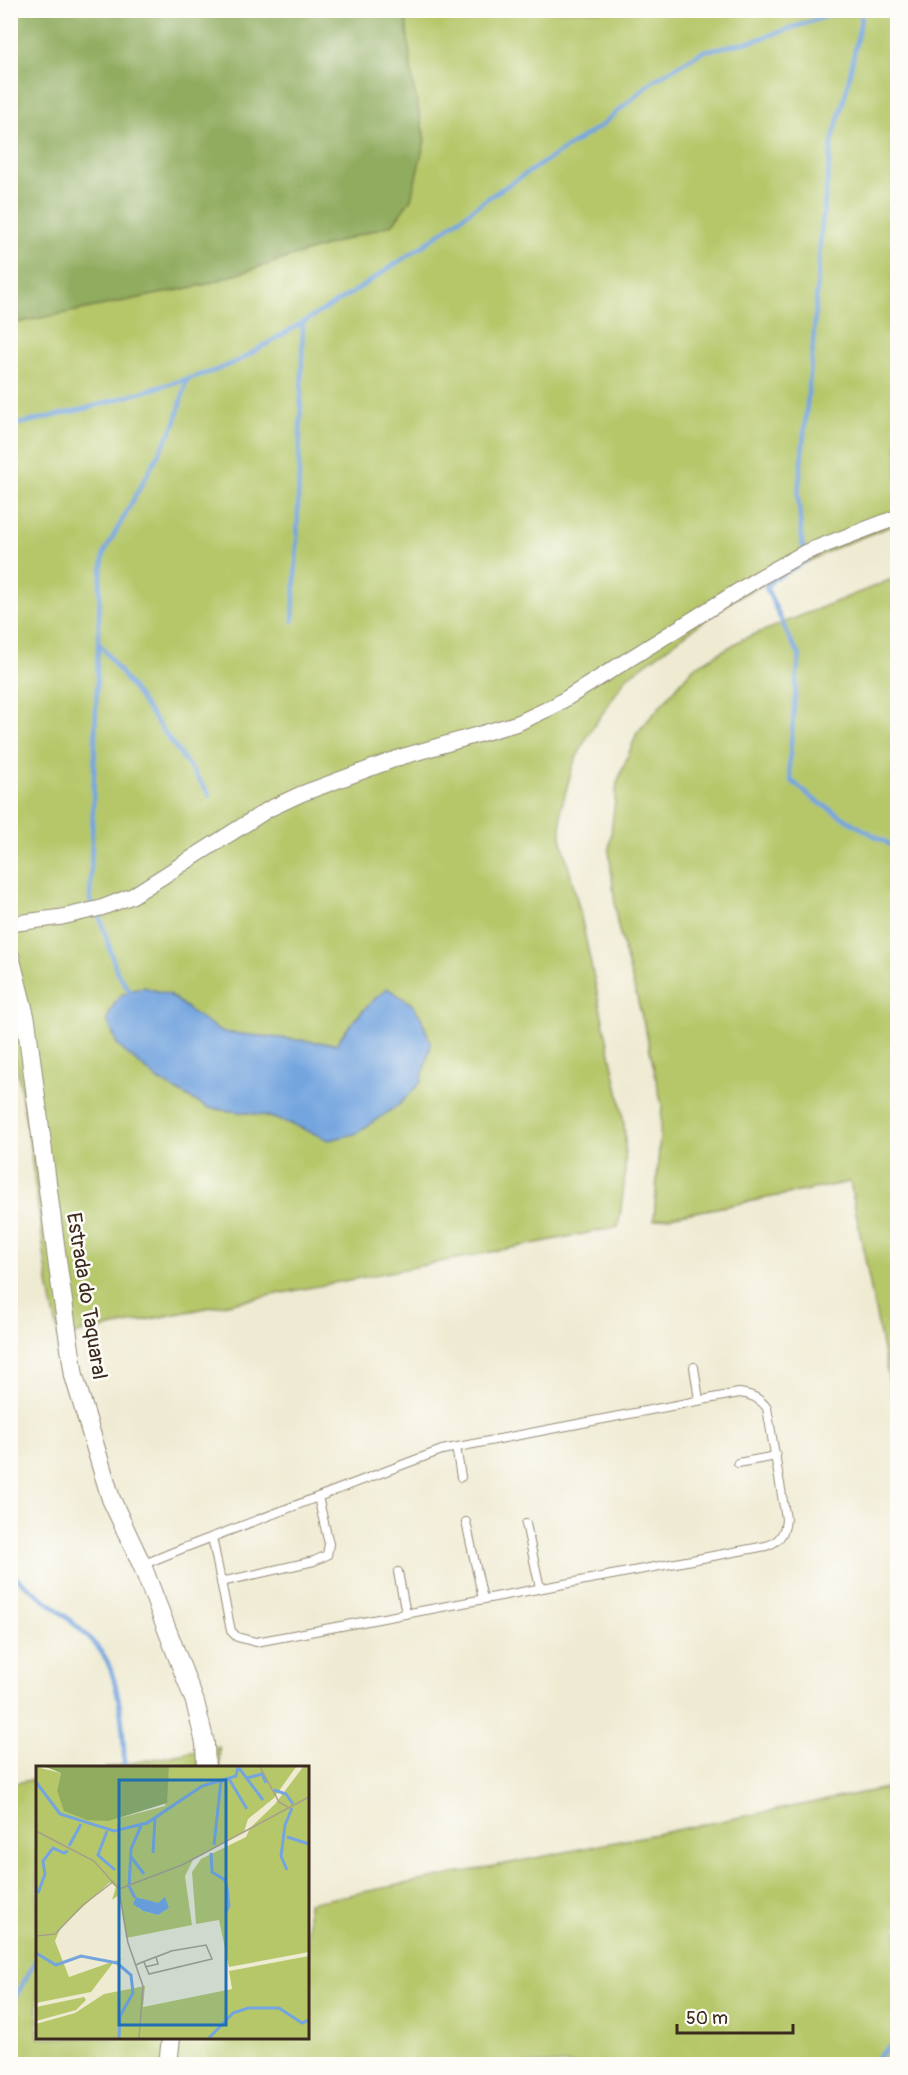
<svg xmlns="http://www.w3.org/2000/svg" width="908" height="2075" font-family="Pangolin,sans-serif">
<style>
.green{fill:#b6c76a;stroke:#787844;stroke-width:1.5;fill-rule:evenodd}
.forest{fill:#90ac5e;stroke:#666b3e;stroke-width:1.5}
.water{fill:#74a5df;stroke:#58687e;stroke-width:1.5}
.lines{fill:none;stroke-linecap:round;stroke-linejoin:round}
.stream{stroke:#74a5df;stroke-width:4.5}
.service-casing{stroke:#958a78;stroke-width:10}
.minor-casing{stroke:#958a78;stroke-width:17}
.tertiary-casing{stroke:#958a78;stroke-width:20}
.service{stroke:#fff;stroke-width:8}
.minor{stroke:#fff;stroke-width:15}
.tertiary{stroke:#fff;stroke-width:18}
.labels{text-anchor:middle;stroke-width:5;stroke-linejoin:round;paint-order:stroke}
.street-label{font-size:21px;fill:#3b2a1e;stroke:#fdfcf7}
.inset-river{fill:none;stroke:#74a5df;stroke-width:3}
.inset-road{fill:none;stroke:#a79e8b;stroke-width:1.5}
.view{fill:#1f6fb2;fill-opacity:0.15;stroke:#1f6fb2;stroke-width:3}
.inset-edge{fill:none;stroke:#3b2a1e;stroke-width:3}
</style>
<rect width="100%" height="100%" fill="#fdfcf7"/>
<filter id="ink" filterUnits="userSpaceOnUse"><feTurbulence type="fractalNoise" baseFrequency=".0167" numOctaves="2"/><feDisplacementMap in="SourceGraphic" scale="12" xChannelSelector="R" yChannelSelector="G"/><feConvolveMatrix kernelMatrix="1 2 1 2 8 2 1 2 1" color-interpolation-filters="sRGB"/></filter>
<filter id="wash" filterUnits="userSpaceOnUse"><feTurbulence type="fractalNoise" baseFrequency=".008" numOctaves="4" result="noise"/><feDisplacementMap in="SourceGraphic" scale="24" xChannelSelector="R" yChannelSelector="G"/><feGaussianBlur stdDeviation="1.35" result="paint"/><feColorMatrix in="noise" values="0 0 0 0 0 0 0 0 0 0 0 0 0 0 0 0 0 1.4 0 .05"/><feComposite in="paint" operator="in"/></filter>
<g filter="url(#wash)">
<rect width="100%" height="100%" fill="#efebd3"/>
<g class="green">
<path d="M405,11H897V524L839,546L734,599L626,678L588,735L573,765L561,809V837L580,912L623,1115C628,1156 625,1187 618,1227L59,1337L49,1289L29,1138L11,1032L10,324L203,285L393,224L425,140L413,85ZM387,988L294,1125L264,1115L208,1108L158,1080L170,995L193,1013L222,1032L336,1044C350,1022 367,1005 387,988Z"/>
<polygon points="897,577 897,1422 850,1182 654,1220 662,1106 646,1032 617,923 609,850 617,783 637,733 693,668 743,639"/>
<polygon points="219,1747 219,1767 105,1768"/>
<polygon points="37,1779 38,2038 308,2038 308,1903 897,1786 897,2064 11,2064 10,1784"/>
</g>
<polygon class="forest" points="11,10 405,11 413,85 425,140 411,199 393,224 203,285 11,324"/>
<path class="water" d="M144,987L170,995L193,1013L222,1032L336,1044C351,1022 367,1005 387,988L412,1004L421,1017L431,1044L421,1082L400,1104L355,1134L329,1140L294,1125L264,1115L208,1108L158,1080L118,1046L107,1020C116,996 119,993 144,987Z"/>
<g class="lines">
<g class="stream">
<polyline points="863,10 847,88 832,142 821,232 813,345 798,494 802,543 807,560 774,579 766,587 791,641 800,656 797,673 789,766 791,780 812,798 852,823 898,849"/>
<polyline points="10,426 84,409 214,371 240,360 352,293 424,245 488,198 602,125 654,80 704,51 753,41 845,10"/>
<polyline points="293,621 297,544 303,323"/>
<polyline points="99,643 210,795"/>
<polyline points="132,994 117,972 100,917 90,900 100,583 104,553 175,424 187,379"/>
<path d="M10,1573C36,1593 96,1636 108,1663C120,1690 125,1738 124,1768"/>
<polyline points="10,2007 38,1956"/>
<polyline points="869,2064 898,2040"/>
</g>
</g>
</g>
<g filter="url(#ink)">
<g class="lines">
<g class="service-casing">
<g id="service">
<polyline points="694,1367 699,1400"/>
<polyline points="456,1447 461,1477"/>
<polyline points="738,1463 776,1456"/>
<polyline points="466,1522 483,1599"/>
<polyline points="526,1524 540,1588"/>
<path d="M142,1565L181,1549L423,1457L442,1450L739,1393C751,1394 760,1398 767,1408L786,1519C785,1534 779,1542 766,1546L256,1642L237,1637L231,1631L212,1537"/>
<polyline points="398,1572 406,1614"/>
<polyline points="221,1582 314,1561 327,1555 329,1544 318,1497"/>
</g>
</g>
<g class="minor-casing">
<polyline id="minor" points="10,924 62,917 101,908 132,896 269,809 301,794 401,757 518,723 554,706 759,578 806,552 898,517"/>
</g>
<g class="tertiary-casing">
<g id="tertiary">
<polyline points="10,956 26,1020 58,1267 74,1376 111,1499 142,1565 195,1702 205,1743 206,1768"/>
<polyline points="168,2064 171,2038"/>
</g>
</g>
<use href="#service" class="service"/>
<use href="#minor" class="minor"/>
<use href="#tertiary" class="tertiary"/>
</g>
</g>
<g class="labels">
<g class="street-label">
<text transform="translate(87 1296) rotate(81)" y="7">Estrada do Taquaral</text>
</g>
</g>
<g transform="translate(36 1766)">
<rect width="273" height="273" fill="#efebd3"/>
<path d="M0,1L25,7L21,24L72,55L129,40L133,1H260L238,32L212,53L208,66L157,94L149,110L156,159L90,172L83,129L76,134L80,121L74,116L25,161L19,175L33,211L90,191L77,197L55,226L0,237ZM103,131L109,136L133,142L122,149L107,145L102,142ZM267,1H273V186L193,201L183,154L160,158L156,106L165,93L210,71L214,62L239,38ZM273,190V272H0V258L39,247L68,228L109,220L107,241L196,223L193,205ZM48,231L50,234L40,244L0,255V241Z" fill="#b6c76a" fill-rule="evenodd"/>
<path d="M10,1H133L131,37L73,55L51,54L28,45L21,24L25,7Z" fill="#90ac5e"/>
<path d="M100,131L122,137L129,131L133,142L122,149L107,145L97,138Z" fill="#74a5df"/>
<path class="inset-river" d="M203,2L227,34M211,12L226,8L230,17M193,13L211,43M0,16L24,48L78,65L111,57L166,20L200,10L202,1M238,24L250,28L257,38M71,65L62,89L79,104M251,71L273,78M178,79L185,15M33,80L45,58M117,87L119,53M175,87L176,106L189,114L191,121L193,140L189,147M95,91L108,108M251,104L245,90L249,59L256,42M2,127L9,108L7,95L17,82L28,87L32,85M99,132L93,120L95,83L105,60M0,187L20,199L45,190L81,197L95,209L97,227L84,250L83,272M173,272L197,247L212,242H243L266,257L273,254"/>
<path class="inset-road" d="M224,1L243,36L252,41M0,65L58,95L83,123L92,177L107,220L103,272M83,123L146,99L273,31M0,170L19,168L47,139L78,115M100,199L104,197L133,186L135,185L170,179L176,193L113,208L108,196M109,201L122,198L120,191"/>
<path class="view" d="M83,14H190V259H83Z"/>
<rect width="273" height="273" class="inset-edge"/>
</g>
<rect width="908" height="2075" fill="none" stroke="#fdfcf7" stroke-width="36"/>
<path d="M677 2024v9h116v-9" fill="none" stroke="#3b2a1e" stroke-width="3"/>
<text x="686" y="2024" font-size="18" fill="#3b2a1e" stroke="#fdfcf7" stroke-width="4.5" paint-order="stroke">50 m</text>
</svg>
